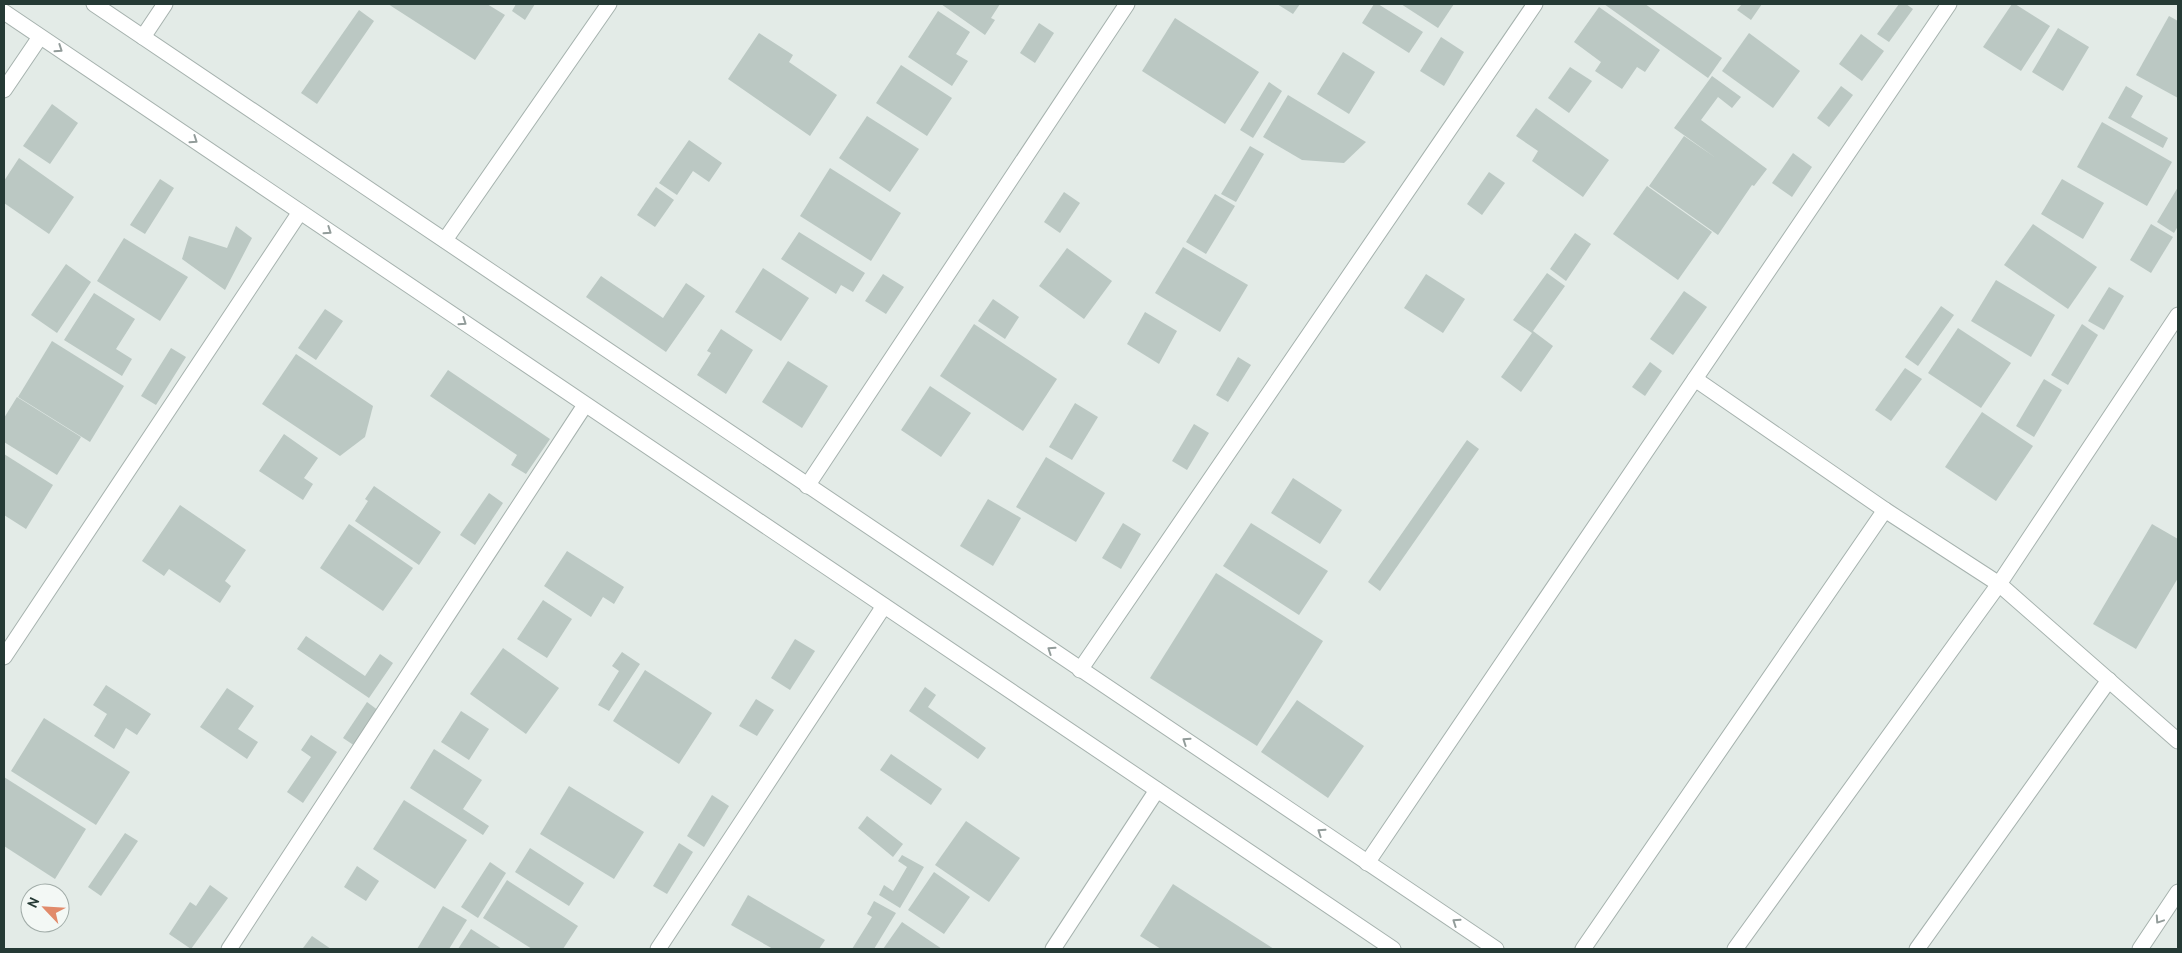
<svg xmlns="http://www.w3.org/2000/svg" width="2182" height="953" font-family="'PT Sans',sans-serif">
<style>
.building{fill:#bbc8c3}
.lines{fill:none;stroke-linecap:round;stroke-linejoin:round}
.minor-casing{stroke:#a6b2ae;stroke-width:17}
.minor{stroke:#fff;stroke-width:15}
.oneway{stroke:#929c9a}
</style>
<rect width="100%" height="100%" fill="#e3ebe7"/>
<g class="building">
<polygon points="388,4 487,4 505,15 475,60"/>
<polygon points="516,4 535,4 525,20 512,11"/>
<polygon points="941,4 1000,4 991,18 995,20 985,35"/>
<polygon points="1277,4 1300,4 1293,14"/>
<polygon points="1374,4 1378,4 1423,32 1409,53 1362,23"/>
<polygon points="1401,4 1454,4 1438,28"/>
<polygon points="1604,4 1645,4 1722,58 1708,78"/>
<polygon points="1742,4 1762,4 1751,20 1737,10"/>
<polygon points="1899,4 1906,4 1913,9 1889,42 1877,34"/>
<polygon points="2012,4 2015,4 2050,26 2021,71 1983,47"/>
<polygon points="1599,7 1660,50 1645,72 1637,67 1622,89 1595,71 1601,62 1574,42"/>
<polygon points="359,10 374,21 317,104 301,93"/>
<polygon points="938,11 970,32 956,54 968,61 952,86 908,57"/>
<polygon points="2169,16 2178,21 2178,98 2136,75"/>
<polygon points="1175,18 1259,72 1225,124 1142,71"/>
<polygon points="1039,23 1054,33 1035,63 1020,53"/>
<polygon points="2058,28 2089,47 2063,91 2032,72"/>
<polygon points="759,33 793,55 789,62 837,95 810,136 728,79"/>
<polygon points="1749,33 1800,71 1773,108 1722,71"/>
<polygon points="1861,34 1884,51 1862,81 1839,64"/>
<polygon points="1441,37 1464,52 1444,86 1420,71"/>
<polygon points="1343,52 1375,72 1349,114 1317,94"/>
<polygon points="901,65 952,98 927,136 876,103"/>
<polygon points="1570,67 1592,81 1569,113 1548,98"/>
<polygon points="1712,76 1741,97 1732,108 1718,97 1701,120 1767,169 1754,186 1752,185 1718,235 1649,186 1684,136 1716,158 1674,128"/>
<polygon points="1269,82 1282,91 1253,138 1240,130"/>
<polygon points="1841,86 1853,95 1829,127 1817,118"/>
<polygon points="2126,86 2143,96 2131,117 2168,138 2163,148 2108,118"/>
<polygon points="1288,95 1366,142 1344,163 1302,160 1263,137"/>
<polygon points="52,104 78,123 50,164 23,146"/>
<polygon points="1536,108 1609,160 1583,197 1532,161 1538,151 1516,136"/>
<polygon points="867,116 919,149 890,192 839,158"/>
<polygon points="2102,122 2172,162 2147,206 2077,167"/>
<polygon points="689,140 722,163 709,182 693,171 677,195 659,183"/>
<polygon points="1250,146 1264,154 1236,202 1221,194"/>
<polygon points="1793,153 1812,167 1792,197 1772,183"/>
<polygon points="19,158 74,197 49,234 4,203 4,181"/>
<polygon points="830,168 901,213 871,261 800,216"/>
<polygon points="1489,172 1505,183 1482,215 1467,204"/>
<polygon points="160,179 174,188 145,234 130,225"/>
<polygon points="2062,179 2104,203 2083,239 2041,214"/>
<polygon points="1647,186 1712,232 1678,280 1613,234"/>
<polygon points="656,187 674,200 655,227 637,215"/>
<polygon points="2178,187 2178,226 2174,233 2157,222"/>
<polygon points="1064,192 1080,203 1060,233 1044,222"/>
<polygon points="1215,194 1235,206 1206,254 1186,242"/>
<polygon points="2033,224 2097,267 2068,309 2004,265"/>
<polygon points="2151,224 2173,237 2151,273 2130,260"/>
<polygon points="236,226 252,238 225,290 182,259 189,236 227,248"/>
<polygon points="799,232 865,273 853,292 841,285 836,294 781,259"/>
<polygon points="1575,233 1591,244 1566,281 1550,269"/>
<polygon points="124,238 188,277 160,321 97,281"/>
<polygon points="1183,247 1248,285 1220,332 1155,293"/>
<polygon points="1067,248 1112,281 1084,319 1039,286"/>
<polygon points="66,264 91,282 57,333 31,315"/>
<polygon points="763,268 809,298 781,341 735,312"/>
<polygon points="1547,273 1565,286 1533,331 1553,346 1521,392 1501,377 1532,333 1513,320"/>
<polygon points="883,274 904,287 886,314 865,301"/>
<polygon points="1426,274 1465,299 1443,333 1404,308"/>
<polygon points="601,276 663,318 686,283 705,296 666,352 586,297"/>
<polygon points="1996,280 2055,315 2031,357 1971,321"/>
<polygon points="2109,287 2124,296 2104,330 2088,321"/>
<polygon points="1684,291 1707,307 1673,355 1650,339"/>
<polygon points="94,293 135,319 116,349 132,359 122,376 64,340"/>
<polygon points="993,299 1019,317 1005,339 978,321"/>
<polygon points="1941,306 1954,315 1918,366 1905,357"/>
<polygon points="325,309 343,321 316,360 298,348"/>
<polygon points="1145,312 1177,331 1159,364 1127,344"/>
<polygon points="974,324 1057,379 1023,431 940,376"/>
<polygon points="2082,324 2098,335 2068,385 2051,375"/>
<polygon points="1958,328 2011,363 1981,408 1928,373"/>
<polygon points="721,329 753,350 726,394 697,375 711,353 707,351"/>
<polygon points="52,341 124,386 90,442 18,397"/>
<polygon points="171,348 186,357 156,405 141,396"/>
<polygon points="296,354 373,406 365,437 340,456 262,404"/>
<polygon points="1238,357 1251,365 1228,402 1216,395"/>
<polygon points="788,361 828,386 802,428 762,402"/>
<polygon points="1650,362 1662,371 1645,396 1632,387"/>
<polygon points="1905,368 1922,379 1891,421 1875,410"/>
<polygon points="448,370 550,439 526,474 511,465 517,455 430,396"/>
<polygon points="2044,379 2062,390 2034,437 2016,426"/>
<polygon points="930,386 971,413 941,457 901,430"/>
<polygon points="17,397 81,437 57,475 4,442 4,418"/>
<polygon points="1075,403 1098,417 1072,460 1049,447"/>
<polygon points="1982,412 2033,446 1996,501 1945,467"/>
<polygon points="1194,424 1209,433 1187,470 1172,461"/>
<polygon points="284,434 318,458 304,478 313,484 303,500 259,471"/>
<polygon points="1467,440 1479,449 1380,591 1368,582"/>
<polygon points="4,454 53,485 26,529 4,515"/>
<polygon points="1046,457 1105,493 1076,542 1016,507"/>
<polygon points="1293,478 1342,510 1320,544 1271,513"/>
<polygon points="374,486 441,532 419,565 355,521 368,501 365,499"/>
<polygon points="489,493 503,503 475,545 460,535"/>
<polygon points="988,499 1021,518 993,566 960,546"/>
<polygon points="180,505 246,550 225,581 231,586 220,603 169,569 164,576 142,561"/>
<polygon points="1123,523 1141,534 1121,569 1102,558"/>
<polygon points="1251,523 1328,571 1299,615 1223,566"/>
<polygon points="349,524 413,568 383,611 320,568"/>
<polygon points="2152,524 2178,539 2178,578 2136,649 2093,624"/>
<polygon points="567,551 624,587 614,604 603,597 591,617 544,586"/>
<polygon points="1216,573 1323,641 1257,746 1150,678"/>
<polygon points="543,600 572,619 547,658 517,639"/>
<polygon points="306,636 365,676 380,654 393,663 369,698 297,649"/>
<polygon points="795,639 815,651 790,690 771,678"/>
<polygon points="503,648 559,688 526,734 470,694"/>
<polygon points="622,652 640,664 609,711 598,705 619,671 612,666"/>
<polygon points="645,670 712,713 679,764 613,721"/>
<polygon points="106,685 151,714 137,735 126,728 114,749 94,736 107,714 93,705"/>
<polygon points="925,687 936,695 928,707 986,748 978,759 909,711"/>
<polygon points="227,688 254,706 238,729 258,742 247,759 200,727"/>
<polygon points="756,699 774,710 757,736 739,726"/>
<polygon points="1297,700 1364,746 1328,798 1261,752"/>
<polygon points="367,702 379,711 355,746 343,738"/>
<polygon points="461,711 489,729 469,760 441,742"/>
<polygon points="44,718 130,772 96,825 11,771"/>
<polygon points="311,735 337,752 303,803 287,792 311,757 301,750"/>
<polygon points="434,749 482,780 463,809 489,826 483,835 410,788"/>
<polygon points="891,754 942,789 931,805 880,770"/>
<polygon points="4,777 86,829 55,879 4,846"/>
<polygon points="569,786 644,832 614,879 540,834"/>
<polygon points="712,795 729,806 704,847 687,836"/>
<polygon points="404,800 467,840 435,889 373,849"/>
<polygon points="867,816 903,844 893,857 858,828"/>
<polygon points="966,821 1020,858 989,902 935,865"/>
<polygon points="125,833 138,841 101,896 88,887"/>
<polygon points="679,843 693,852 667,894 653,886"/>
<polygon points="530,848 584,883 569,906 515,872"/>
<polygon points="902,855 924,867 900,908 879,895 884,885 893,891 907,867 898,861"/>
<polygon points="490,862 506,873 478,918 461,907"/>
<polygon points="357,866 379,881 366,901 344,887"/>
<polygon points="934,872 970,897 944,934 908,910"/>
<polygon points="507,880 578,926 563,949 532,949 483,918"/>
<polygon points="1173,884 1274,949 1161,949 1140,936"/>
<polygon points="210,885 228,898 191,949 169,934 190,902 196,906"/>
<polygon points="748,895 825,940 819,949 773,949 731,925"/>
<polygon points="874,901 896,913 874,949 852,949 872,917 867,914"/>
<polygon points="443,906 467,920 449,949 417,949"/>
<polygon points="902,922 942,949 883,949"/>
<polygon points="471,929 502,949 458,949"/>
<polygon points="312,936 331,949 305,949 303,948"/>
</g>
<g class="lines">
<g class="minor-casing">
<g id="minor">
<polyline points="94,4 1496,949"/>
<polyline points="4,12 1393,949"/>
<polyline points="143,37 165,4"/>
<polyline points="4,90 40,37"/>
<polyline points="445,240 609,4"/>
<polyline points="1695,379 1885,510 1999,584 2178,741"/>
<polyline points="807,486 1127,4"/>
<polyline points="4,657 300,212"/>
<polyline points="1080,670 1535,4"/>
<polyline points="1367,863 1949,4"/>
<polyline points="229,949 585,405"/>
<polyline points="658,949 884,606"/>
<polyline points="1053,949 1157,790"/>
<polyline points="1583,949 1885,510"/>
<polyline points="1735,949 1999,584 2178,315"/>
<polyline points="1917,949 2109,680"/>
<polyline points="2140,949 2178,892"/>
</g>
</g>
<use href="#minor" class="minor"/>
</g>
<defs><path id="oneway-chevron" d="M-2-3.5L2.5 0L-2 3.5" fill="none" stroke-width="1.6" stroke-linecap="round" stroke-linejoin="round" transform="scale(1.25)"/></defs>
<g class="oneway">
<use href="#oneway-chevron" transform="translate(59 49) rotate(34)"/>
<use href="#oneway-chevron" transform="translate(194 140) rotate(34)"/>
<use href="#oneway-chevron" transform="translate(328 231) rotate(34)"/>
<use href="#oneway-chevron" transform="translate(463 322) rotate(34)"/>
<use href="#oneway-chevron" transform="translate(1051 650) rotate(-146)"/>
<use href="#oneway-chevron" transform="translate(1186 741) rotate(-146)"/>
<use href="#oneway-chevron" transform="translate(1321 832) rotate(-146)"/>
<use href="#oneway-chevron" transform="translate(2159 920) rotate(124)"/>
<use href="#oneway-chevron" transform="translate(1456 922) rotate(-146)"/>
</g>
<rect width="2182" height="953" fill="none" stroke="#253a35" stroke-width="10"/>
<g transform="translate(45 908) rotate(295)"><circle r="24" fill="#f3f8f5" stroke="#a1aca8"/>
<path d="M0-4L9 19L0 12L-9 19Z" fill="#e18a6a"/>
<text y="-8" font-size="14" font-weight="bold" text-anchor="middle" fill="#253a35">N</text>
</g>
</svg>
